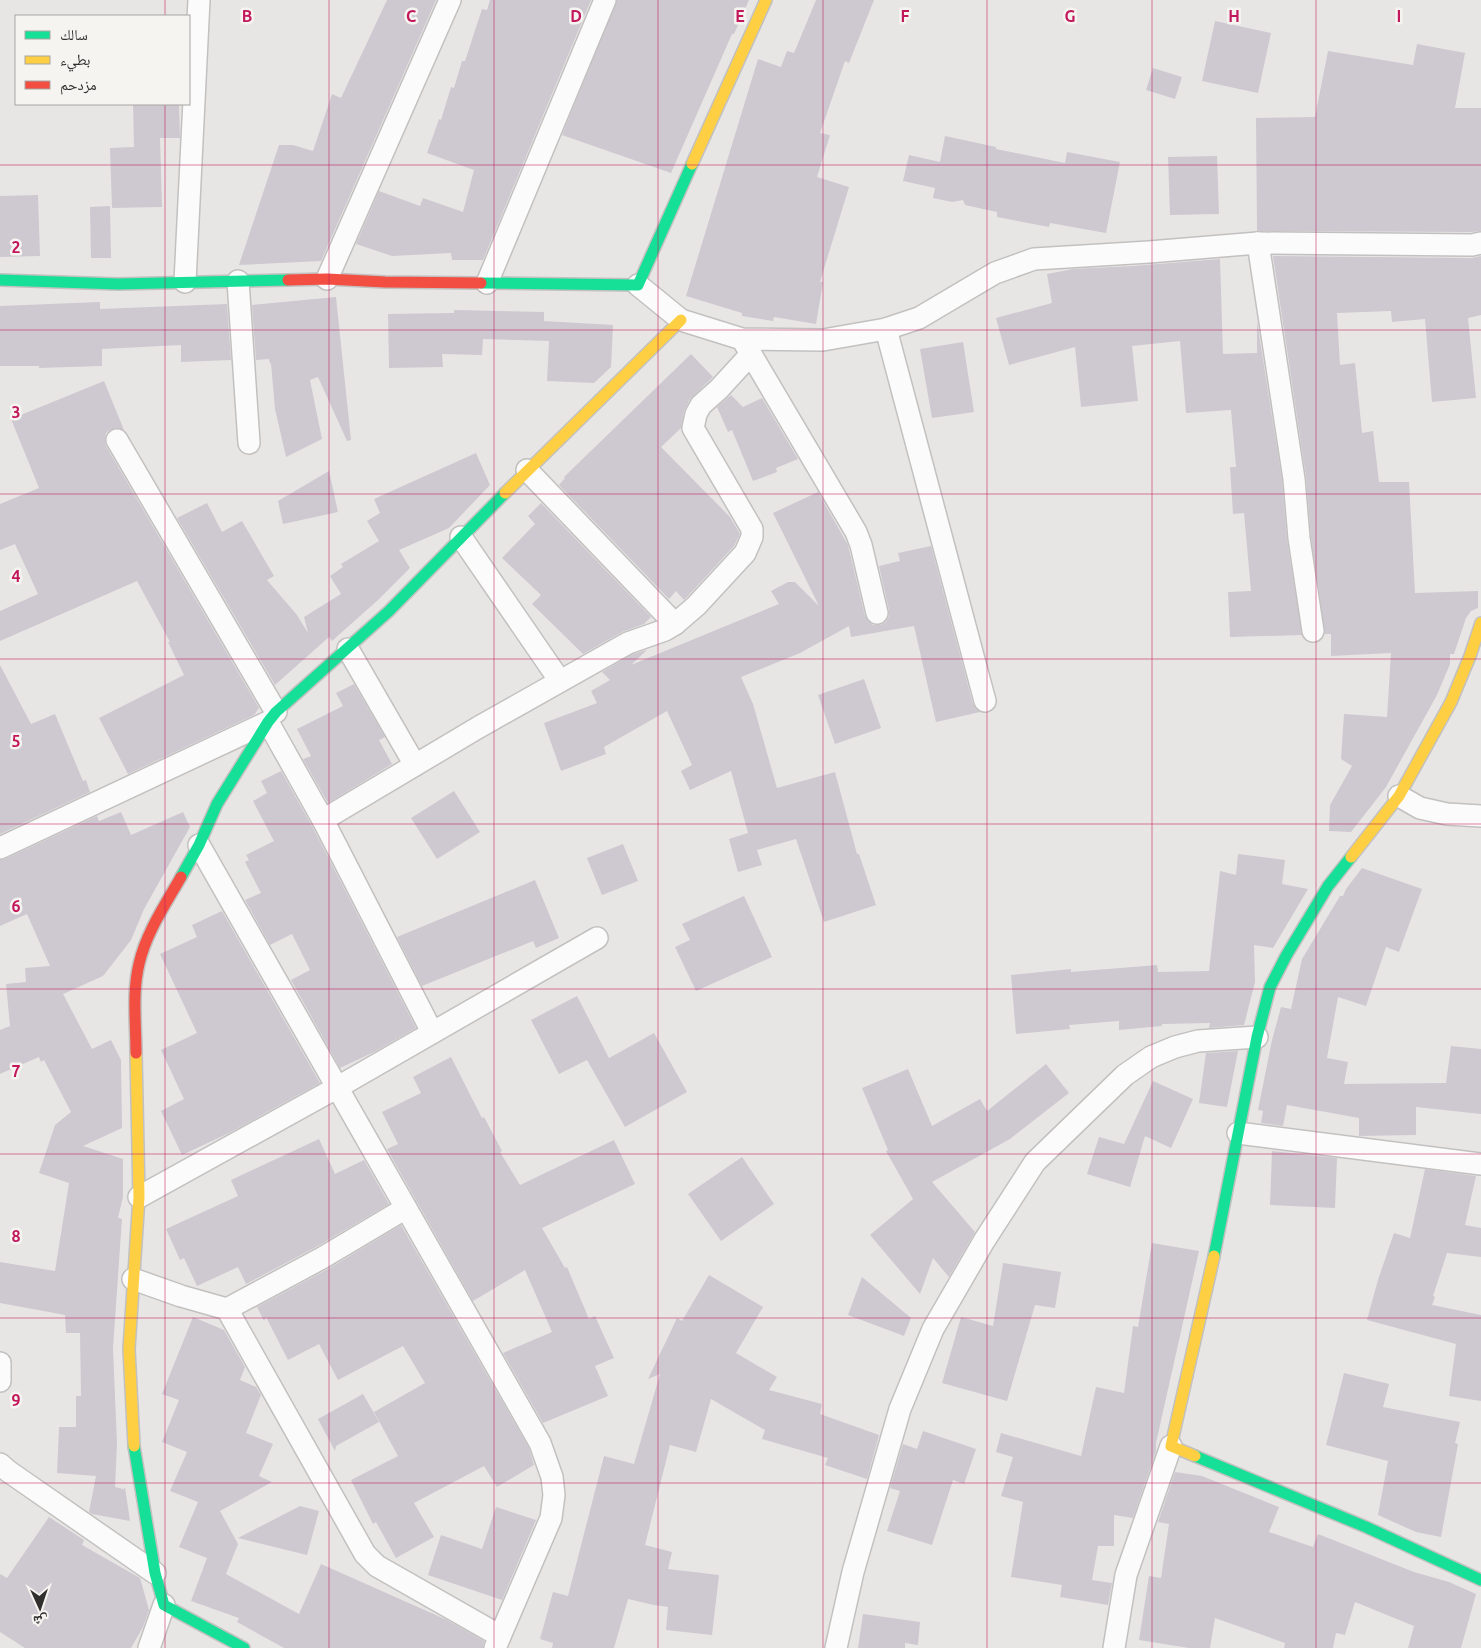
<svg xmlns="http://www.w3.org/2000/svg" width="1481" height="1648" font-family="Ubuntu,'Noto Naskh Arabic',sans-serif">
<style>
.building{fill:#cec8d1}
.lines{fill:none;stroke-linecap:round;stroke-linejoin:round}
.street-casing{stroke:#c2c1c0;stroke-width:24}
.fast-casing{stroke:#c2c1c0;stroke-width:14}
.slow-casing{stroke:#c2c1c0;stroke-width:14}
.jam-casing{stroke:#c2c1c0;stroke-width:14}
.street{stroke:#fcfbfb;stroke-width:21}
.fast{stroke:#16e098;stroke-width:11}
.slow{stroke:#ffcf43;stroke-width:11}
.jam{stroke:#f24e42;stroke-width:11}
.grid{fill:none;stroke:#c2185b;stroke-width:1;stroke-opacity:0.55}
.grid-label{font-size:16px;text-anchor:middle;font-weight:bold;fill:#c2185b;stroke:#f6f4f0;stroke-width:5;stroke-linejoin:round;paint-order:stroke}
</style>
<rect width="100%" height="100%" fill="#e8e6e4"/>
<g class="building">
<polygon points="387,0 436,0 321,261 239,265 279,145 293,145 313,151 332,94 341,98"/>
<polygon points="490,0 591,0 483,260 452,260 451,253 392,256 356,244 379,191 420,206 423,198 463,212 474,170 427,153 439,119 441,120 451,87 454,88 462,61 465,61 482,9 487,10"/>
<polygon points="617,0 749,0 734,34 732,34 671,173 562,135"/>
<polygon points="816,0 874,0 849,63 845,61 820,133 830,135 817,177 849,187 820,282 823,282 816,324 774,317 773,321 742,316 742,313 686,296 758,59 781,67 787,51 794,53"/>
<polygon points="1215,21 1271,33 1258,93 1202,81"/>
<polygon points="1417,44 1465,53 1455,108 1481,108 1481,231 1471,232 1257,231 1256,118 1315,117 1328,51 1413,65"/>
<polygon points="1153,68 1182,77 1175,99 1146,90"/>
<polygon points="133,104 179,104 180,138 160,138 162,207 112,208 110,148 134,147"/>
<polygon points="945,136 996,147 996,149 1065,163 1067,152 1120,162 1106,233 1050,223 1049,227 997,217 997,212 965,205 963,200 952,202 933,198 935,188 903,181 909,155 940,162"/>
<polygon points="1217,156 1219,214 1170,215 1168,157"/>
<polygon points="38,195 40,256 0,257 0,196"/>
<polygon points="110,206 111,258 91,258 90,207"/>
<polygon points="1273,256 1472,258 1481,256 1481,315 1468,318 1476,398 1432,402 1425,319 1392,322 1391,311 1337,313 1340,365 1355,363 1362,433 1373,431 1379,482 1409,482 1415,593 1478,591 1478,608 1471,611 1466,618 1454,654 1450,654 1450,664 1437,695 1386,787 1351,832 1329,831 1330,805 1352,766 1341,759 1344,714 1387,717 1391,653 1331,656 1331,634 1325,634 1311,537 1306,477"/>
<polygon points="1220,259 1223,354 1257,353 1257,321 1282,480 1287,540 1302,635 1230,637 1228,592 1251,591 1244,513 1233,514 1230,467 1236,467 1231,410 1186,413 1180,341 1132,346 1138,401 1081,407 1075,347 1009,365 996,318 1052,303 1047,274 1073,269 1133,266"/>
<polygon points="336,297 351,440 347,441 318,377 310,380 322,439 286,457 275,409 271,363 270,364 269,359 256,360 252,305"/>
<polygon points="100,302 100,309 227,304 231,360 181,362 181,345 102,349 102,366 39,368 39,366 0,366 0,306"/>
<polygon points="454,310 544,312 544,321 613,325 611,367 594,383 547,381 549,341 483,339 482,355 442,354 443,367 389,368 388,314 454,313"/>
<polygon points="963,342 974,412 932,418 920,349"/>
<polygon points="691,354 713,377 690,399 684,411 681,428 661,447 730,517 740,534 734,546 687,597 684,600 676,591 669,599 559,485 565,478 564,477"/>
<polygon points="104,381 124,430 117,428 110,430 106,433 105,440 106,446 259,708 254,715 128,774 99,718 184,675 168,642 170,642 137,581 0,641 0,611 38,594 15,544 0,550 0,504 39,488 11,419"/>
<polygon points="731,395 743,407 762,398 798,459 776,468 777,472 753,481 732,430 728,432 717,407"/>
<polygon points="476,453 490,485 449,528 399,550 410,568 378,600 332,641 329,637 275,685 177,518 207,503 222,532 242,521 274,576 267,580 297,615 308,633 304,617 341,594 330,576 343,567 341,564 379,541 367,521 380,513 374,499"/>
<polygon points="329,471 338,512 283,524 278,501"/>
<polygon points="818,492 848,545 865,616 868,621 873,625 880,625 886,622 889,616 889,610 879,566 900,561 898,553 931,546 973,704 976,709 980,712 936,722 914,626 851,637 849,626 800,653 741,677 753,704 777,788 835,772 857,854 859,854 876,905 824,922 796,839 757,850 762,865 738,872 729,839 748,833 731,771 690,790 681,771 692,765 667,711 604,747 606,754 561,771 544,723 597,703 591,691 610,680 602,672 633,654 647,650 631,665 779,604 771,591 788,582 795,582 819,606 773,513"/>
<polygon points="541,503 651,617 644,624 622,632 583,654 532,604 541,595 502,558 535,524 528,516"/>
<polygon points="0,665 31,724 55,714 83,781 86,780 90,792 0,834"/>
<polygon points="864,679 881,728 835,744 818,695"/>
<polygon points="354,684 385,737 379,740 392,764 328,803 303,759 311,756 297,729 343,706 336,693"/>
<polygon points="281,771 312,826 416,1028 374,1052 340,1068 291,980 310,970 292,934 270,945 245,900 261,893 245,862 249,860 246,855 274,841 253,801 267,793 261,781"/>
<polygon points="454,791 480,832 437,859 411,818"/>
<polygon points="121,812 131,835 183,812 190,827 144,909 131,940 103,976 63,994 92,1049 111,1040 121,1060 122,1128 83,1146 123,1159 123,1197 118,1218 122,1219 113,1348 117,1443 115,1487 123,1489 123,1490 125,1487 130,1521 92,1514 89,1512 96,1476 57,1473 59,1427 76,1427 76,1396 81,1396 80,1333 66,1333 65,1315 0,1303 0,1262 55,1271 69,1183 39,1173 55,1125 71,1112 44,1060 41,1062 39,1057 0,1074 0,1030 10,1026 6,984 26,982 25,968 50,966 27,914 0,926 0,860 5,859 97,816 99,821"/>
<polygon points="623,844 638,881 602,895 587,858"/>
<polygon points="1238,854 1285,860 1282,884 1308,889 1273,948 1254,945 1255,982 1244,1025 1209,1028 1210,1023 1162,1024 1162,1026 1119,1030 1119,1021 1069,1025 1070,1029 1016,1034 1011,975 1071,969 1071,972 1157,965 1158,972 1209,971 1220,871 1236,875"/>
<polygon points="1362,868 1422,889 1399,952 1386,947 1366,1006 1338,997 1327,1058 1348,1062 1344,1084 1446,1083 1451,1046 1481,1049 1481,1114 1416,1107 1416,1135 1359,1136 1359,1118 1287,1105 1283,1126 1261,1123 1263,1111 1258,1110 1272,1040 1281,1007 1291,1009 1302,959 1340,896 1343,896 1346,889"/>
<polygon points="535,880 559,938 536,948 533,941 422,986 397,937"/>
<polygon points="744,896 772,957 696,991 675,947 690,940 682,924"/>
<polygon points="222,911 320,1083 229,1133 182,1155 161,1111 184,1099 161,1050 197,1033 160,954 197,937 192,925"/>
<polygon points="577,996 609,1058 654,1033 687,1092 625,1127 587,1060 559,1074 531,1020"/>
<polygon points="1238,1051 1227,1107 1199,1103 1206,1053"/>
<polygon points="451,1057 482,1118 484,1117 502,1151 500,1152 520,1185 614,1140 635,1184 542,1228 565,1268 567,1267 589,1319 595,1316 614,1358 595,1366 608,1396 543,1423 503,1353 552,1332 525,1270 473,1301 387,1149 398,1144 382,1112 421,1093 413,1077"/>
<polygon points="1046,1064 1069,1093 1010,1139 932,1182 975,1232 949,1277 933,1258 920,1294 870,1235 913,1199 886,1151 888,1150 862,1088 908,1069 932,1126 980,1099 987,1111"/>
<polygon points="1153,1081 1193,1099 1171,1148 1145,1136 1130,1187 1087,1174 1099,1137 1124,1144"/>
<polygon points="319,1139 335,1174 364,1160 389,1204 316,1247 246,1284 238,1267 197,1286 184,1258 180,1260 166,1229 238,1196 231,1180"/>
<polygon points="1272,1151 1337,1158 1335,1208 1270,1205"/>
<polygon points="742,1157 774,1204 721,1241 688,1194"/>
<polygon points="1425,1169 1476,1176 1465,1225 1481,1228 1481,1257 1447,1253 1433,1296 1435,1297 1432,1305 1481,1315 1481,1401 1449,1396 1456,1344 1367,1320 1378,1280 1394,1233 1410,1238"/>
<polygon points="401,1225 529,1448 534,1465 497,1487 484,1466 414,1503 434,1537 396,1558 376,1522 373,1524 351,1480 398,1456 374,1412 425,1383 403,1346 338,1380 319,1344 288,1360 266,1317 264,1321 257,1307 328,1269"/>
<polygon points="1152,1243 1199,1251 1156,1443 1156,1451 1133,1518 1114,1515 1114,1546 1098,1546 1092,1580 1112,1583 1108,1605 1060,1597 1062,1585 1011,1577 1023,1502 1001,1496 1013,1457 996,1452 1001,1433 1081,1456 1096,1387 1124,1393 1133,1326 1138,1327"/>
<polygon points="1003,1263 1061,1272 1055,1308 1035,1305 1007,1401 942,1383 961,1317 993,1326"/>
<polygon points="709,1275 763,1307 736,1353 777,1377 769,1390 822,1404 820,1414 879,1435 867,1479 825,1465 828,1458 762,1439 765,1430 711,1399 696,1452 670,1445 645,1545 672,1552 668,1569 719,1575 712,1635 666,1630 668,1607 654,1605 628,1599 614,1648 552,1648 553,1643 540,1639 553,1592 568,1596 604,1456 634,1464 660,1374 648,1379 677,1318 682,1321"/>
<polygon points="862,1277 911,1318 904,1336 848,1315"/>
<polygon points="193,1317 224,1330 245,1367 240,1380 256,1387 261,1395 246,1433 273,1444 259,1476 272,1482 220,1511 238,1544 226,1574 299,1614 321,1564 447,1620 484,1641 483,1648 284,1648 237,1622 239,1618 191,1601 207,1558 179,1547 198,1502 170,1491 187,1452 162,1442 179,1400 162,1394"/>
<polygon points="1344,1373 1389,1384 1383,1407 1460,1422 1455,1443 1458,1444 1441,1537 1416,1532 1378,1515 1388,1461 1326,1445"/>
<polygon points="363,1394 379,1422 336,1446 335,1451 318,1419"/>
<polygon points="923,1431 976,1449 964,1484 953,1480 932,1545 887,1531 900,1491 890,1488 903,1444 917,1449"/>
<polygon points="1175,1472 1202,1476 1279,1507 1269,1532 1313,1547 1318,1534 1414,1572 1449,1582 1476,1594 1461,1648 1408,1648 1414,1626 1355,1602 1345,1635 1336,1633 1333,1648 1284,1648 1285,1643 1215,1618 1210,1648 1189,1648 1139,1640 1149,1576 1161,1578 1169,1524 1158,1522"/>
<polygon points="300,1506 319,1511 307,1555 238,1538"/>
<polygon points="496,1507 536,1520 502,1600 428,1575 441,1535 482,1549"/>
<polygon points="49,1517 84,1540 82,1545 140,1578 149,1610 143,1627 131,1648 25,1648 0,1632 0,1574 7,1578"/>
<polygon points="863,1614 920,1622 918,1645 905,1643 905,1648 858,1648"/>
</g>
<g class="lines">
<g class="street-casing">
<g id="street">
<polyline points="1258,243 1294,479 1299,538 1313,631"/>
<polyline points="327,279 450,0"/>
<polyline points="238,281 249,443"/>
<polyline points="185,282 199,0"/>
<polyline points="487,283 605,0"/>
<polyline points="638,285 681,320 742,339 823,340 886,329 919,318 995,273 1034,259 1149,252 1258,243 1472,245 1481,243"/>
<polyline points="886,329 985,701"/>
<polyline points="745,344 856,532 861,545 877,613"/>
<polyline points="117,440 276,712"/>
<polyline points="527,470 675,624"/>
<polyline points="461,537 560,681"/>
<polyline points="348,649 415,765"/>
<polyline points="1399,796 1420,808 1447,814 1481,816"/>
<polyline points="323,820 479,727 628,643 665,630 675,624 696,606 745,553 752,537 752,529 693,428 696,414 701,405 719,389 751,354"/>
<polyline points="199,845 540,1443 552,1477 554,1495 551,1518 495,1648"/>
<polyline points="0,848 268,722 323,820 432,1032"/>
<polyline points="1238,1133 1481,1164"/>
<polyline points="139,1197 338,1087 597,938"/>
<polyline points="133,1279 181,1296 227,1309 365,1554 377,1566 500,1636"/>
<polyline points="227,1309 322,1258 406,1208"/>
<polyline points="0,1363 0,1381"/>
<polyline points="0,1464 8,1471 155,1573"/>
<polyline points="149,1648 164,1605"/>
<polyline points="836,1648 853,1572 900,1409 933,1329 984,1241 1035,1162 1125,1075 1151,1057 1175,1047 1198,1041 1257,1037"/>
<polyline points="1114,1648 1126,1575 1171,1446"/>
</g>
</g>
<g class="fast-casing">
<g id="fast">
<polyline points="0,280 118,284 288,280"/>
<polyline points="481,283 638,285 692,164"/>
<polyline points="181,877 199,845 217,804 268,722 276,712 389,611 505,493"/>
<polyline points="1214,1256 1257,1037 1270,987 1286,956 1328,886 1351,857"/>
<polyline points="134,1446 155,1573 164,1605 244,1648"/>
<polyline points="1195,1456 1366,1527 1481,1580"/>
</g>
</g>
<g class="slow-casing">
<g id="slow">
<polyline points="692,164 766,0"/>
<polyline points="505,493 681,320"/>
<polyline points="1351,857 1399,796 1451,702 1470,656 1481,623"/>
<polyline points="134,1446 129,1349 139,1197 136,1053"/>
<polyline points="1195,1456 1171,1446 1214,1256"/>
</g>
</g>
<g class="jam-casing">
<g id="jam">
<polyline points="288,280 327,279 385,282 481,283"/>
<path d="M136,1053C136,1023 132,993 139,964C146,933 165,905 181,877"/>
</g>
</g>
<use href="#street" class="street"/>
<use href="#fast" class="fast"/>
<use href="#slow" class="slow"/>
<use href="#jam" class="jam"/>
</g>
<path class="grid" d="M165,0V16M329,0V1648M494,0V1648M658,0V1648M823,0V1648M987,0V1648M1152,0V1648M1316,0V1648M165,104V1648M0,165H1481M0,330H1481M0,494H1481M0,659H1481M0,824H1481M0,989H1481M0,1154H1481M0,1318H1481M0,1483H1481"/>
<g class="grid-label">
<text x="247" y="22">B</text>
<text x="411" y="22">C</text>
<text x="576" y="22">D</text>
<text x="740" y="22">E</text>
<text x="905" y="22">F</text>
<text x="1070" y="22">G</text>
<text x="1234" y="22">H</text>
<text x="1399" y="22">I</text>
<text x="16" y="253">2</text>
<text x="16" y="418">3</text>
<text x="16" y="582">4</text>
<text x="16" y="747">5</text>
<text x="16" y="912">6</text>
<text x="16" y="1077">7</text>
<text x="16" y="1242">8</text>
<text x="16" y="1406">9</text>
</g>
<rect x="15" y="15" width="175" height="90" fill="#f6f4f0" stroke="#a7a5a2"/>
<rect x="25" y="31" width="25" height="8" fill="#16e098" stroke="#a7a5a2"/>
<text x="60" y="40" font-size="15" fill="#302f2e">سالك</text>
<rect x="25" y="56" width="25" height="8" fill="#ffcf43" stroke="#a7a5a2"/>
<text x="60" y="65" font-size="15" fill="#302f2e">بطيء</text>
<rect x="25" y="81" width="25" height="8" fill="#f24e42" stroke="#a7a5a2"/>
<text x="60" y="90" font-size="15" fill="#302f2e">مزدحم</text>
<g transform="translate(40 1608) rotate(177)" stroke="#f6f4f0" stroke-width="4" paint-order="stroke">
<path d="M0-4L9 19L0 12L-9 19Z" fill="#302f2e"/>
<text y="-8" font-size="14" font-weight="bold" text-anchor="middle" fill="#302f2e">ش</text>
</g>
</svg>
